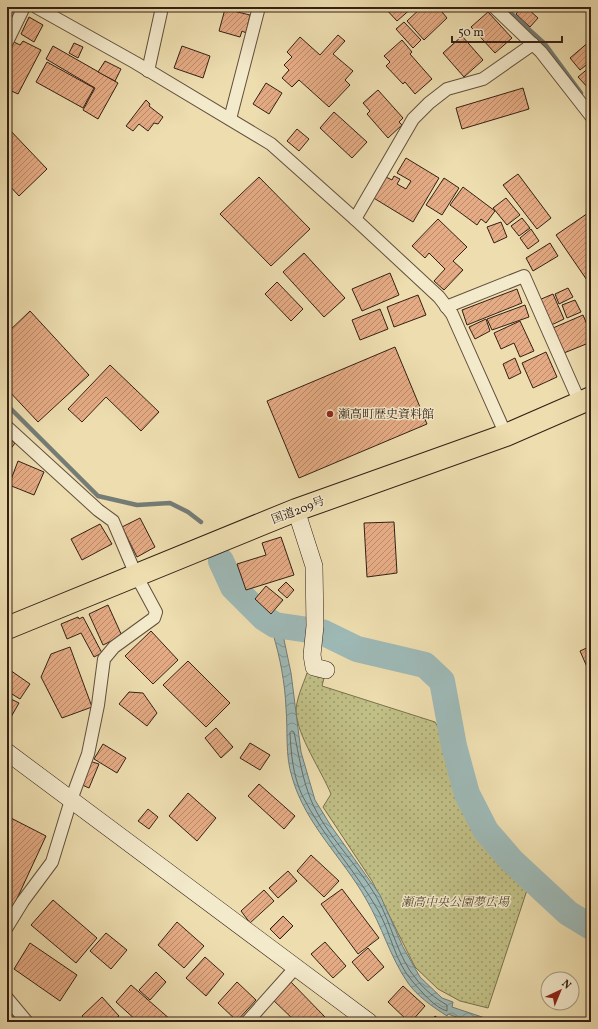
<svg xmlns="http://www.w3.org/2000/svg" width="598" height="1029" font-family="Vollkorn,'Noto Serif JP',serif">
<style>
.park{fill:url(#park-dots);stroke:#7a704e}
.water{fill:url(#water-waves);stroke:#747c76}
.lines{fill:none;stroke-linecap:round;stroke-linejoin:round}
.shore{stroke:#696c66;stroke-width:1}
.stream{stroke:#747c76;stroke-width:4.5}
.river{stroke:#9eb9b6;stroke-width:26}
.building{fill:url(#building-hatch);stroke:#342016}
.street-casing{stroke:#624f3c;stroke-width:14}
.secondary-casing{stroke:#342016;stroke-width:18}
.highway-casing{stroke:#342016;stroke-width:24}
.street{stroke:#f3e9cb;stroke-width:12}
.secondary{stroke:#f3e9cb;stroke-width:17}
.highway{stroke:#edddaf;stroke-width:22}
.poi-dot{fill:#8f2418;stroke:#f3e9cb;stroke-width:1.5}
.labels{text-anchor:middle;stroke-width:3;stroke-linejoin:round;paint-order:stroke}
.poi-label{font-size:12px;fill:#342016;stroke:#f3e9cb;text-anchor:start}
.street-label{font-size:12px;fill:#342016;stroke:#f3e9cb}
.park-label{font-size:12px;font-style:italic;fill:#574832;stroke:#f3e9cb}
</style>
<defs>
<pattern id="park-dots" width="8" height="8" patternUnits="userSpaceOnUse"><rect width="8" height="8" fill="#c0bf85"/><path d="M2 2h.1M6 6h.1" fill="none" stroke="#9d9b6c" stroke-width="1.8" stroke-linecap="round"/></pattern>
<pattern id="water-waves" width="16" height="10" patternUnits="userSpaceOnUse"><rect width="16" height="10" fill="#9eb9b6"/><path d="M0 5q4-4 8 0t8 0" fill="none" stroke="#829693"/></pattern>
<pattern id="building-hatch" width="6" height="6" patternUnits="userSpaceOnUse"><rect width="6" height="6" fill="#e5ab84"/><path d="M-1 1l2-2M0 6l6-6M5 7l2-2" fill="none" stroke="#ba8b6b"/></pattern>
</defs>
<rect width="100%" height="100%" fill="#edddaf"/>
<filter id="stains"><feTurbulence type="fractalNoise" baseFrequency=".005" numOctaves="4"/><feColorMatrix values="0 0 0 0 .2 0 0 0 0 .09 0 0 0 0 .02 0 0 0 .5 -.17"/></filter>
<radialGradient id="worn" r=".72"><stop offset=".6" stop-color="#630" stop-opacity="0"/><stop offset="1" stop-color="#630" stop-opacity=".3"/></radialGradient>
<path class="park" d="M307,673L324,678L322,686L435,722L441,732L455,786L483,838L529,884L488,1008L460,1001L438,989L415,967L372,881L323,807L331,794C322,772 297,735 296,712C296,699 303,685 307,673Z"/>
<path class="water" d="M282,630L291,673L301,752L315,800L331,826L380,895L403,947L420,977L442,998L453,1002L452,1007L497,1022H470L448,1014L447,1016C433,1007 417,996 408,983C390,957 382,926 366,899C343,858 305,824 292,777C285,755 288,731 286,708C285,683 280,657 273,634Z"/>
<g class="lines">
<path class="shore" d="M292,731L294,732C299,756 302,778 311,800C325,834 359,866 377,898C392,924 397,957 417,980C425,990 436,999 447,1005V1011C435,1008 421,991 413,982C395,962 391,934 379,912C356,871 323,837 302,795C293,776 291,753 290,733Z"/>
<g class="stream">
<polyline points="504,7 545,44 581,93"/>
<polyline points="7,405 98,496 137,505 170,503 188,512 201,522"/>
</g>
<polyline class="river" points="221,561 233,587 264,618 275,625 322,632 357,649 425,665 442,681 454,746 467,794 486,831 512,861 568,913 591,927"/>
</g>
<g class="building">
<polygon points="384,7 413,7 397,21"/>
<polygon points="422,7 438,7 447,18 424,40 407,21"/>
<polygon points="522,7 526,7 538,18 530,27 516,14"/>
<polygon points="225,9 250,15 246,33 242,31 240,37 219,31"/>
<polygon points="488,12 512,38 495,53 471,27"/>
<polygon points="29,17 43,25 34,42 21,34"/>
<polygon points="404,22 421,40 413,48 396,29"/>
<polygon points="338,35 345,41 333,54 353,71 345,80 350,85 329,107 299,80 292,87 282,78 289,70 284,65 292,57 287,52 300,37 320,55"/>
<polygon points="462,36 483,60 464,77 443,53"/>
<polygon points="402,40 412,52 410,54 432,79 415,94 405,82 403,84 386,66 390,62 384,56"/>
<polygon points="23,41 41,50 18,94 7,89 7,56 14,42 20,45"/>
<polygon points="590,41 591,61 580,70 570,58"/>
<polygon points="74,43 83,47 78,58 69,53"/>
<polygon points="53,46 118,83 98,119 83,110 95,88 46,59"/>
<polygon points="182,46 210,56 203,78 174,68"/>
<polygon points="105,61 121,69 115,81 98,72"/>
<polygon points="47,62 94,88 83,108 36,82"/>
<polygon points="591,66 591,91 578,77"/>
<polygon points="266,83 282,93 269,114 253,104"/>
<polygon points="523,88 529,109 462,129 456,108"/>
<polygon points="378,90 403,118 399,122 402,125 388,138 367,114 370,111 363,103"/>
<polygon points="146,100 150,104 149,106 163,117 158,124 154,123 148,131 139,124 133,131 126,126"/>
<polygon points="334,112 367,142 352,158 320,128"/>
<polygon points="7,127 47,169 19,196 7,183"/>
<polygon points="297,129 309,139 299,151 287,141"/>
<polygon points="406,158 439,178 413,222 372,197 384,176 392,180 394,176 400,179 397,184 406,189 411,181 397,173"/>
<polygon points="518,174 551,218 537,229 503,185"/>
<polygon points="259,177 310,229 271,266 220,214"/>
<polygon points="444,178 459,188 442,215 426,205"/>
<polygon points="463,187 495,211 486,223 481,219 477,225 450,205"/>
<polygon points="506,198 520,215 507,225 493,208"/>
<polygon points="591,211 591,286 556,235"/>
<polygon points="522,218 530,228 519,236 511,226"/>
<polygon points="438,219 467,247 453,261 463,270 444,290 434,281 445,269 429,253 425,258 412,246"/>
<polygon points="501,222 507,237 494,243 487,227"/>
<polygon points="531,229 539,241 528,249 520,238"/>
<polygon points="550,243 558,256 533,271 526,258"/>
<polygon points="304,253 345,298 324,317 283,272"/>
<polygon points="390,273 399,295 362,311 352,289"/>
<polygon points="277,282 303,309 291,321 265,294"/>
<polygon points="568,288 573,297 559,304 555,294"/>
<polygon points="517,289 522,303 467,325 462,310"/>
<polygon points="553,294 564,319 543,329 532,303"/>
<polygon points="418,295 426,315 394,327 387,307"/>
<polygon points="575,300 581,312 567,318 562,305"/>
<polygon points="525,305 529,317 492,330 487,319"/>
<polygon points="380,309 388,329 360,340 352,320"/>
<polygon points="30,311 89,375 38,422 7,389 7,333"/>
<polygon points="583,315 591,334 591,342 564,353 553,328"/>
<polygon points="486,319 490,331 475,339 469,327"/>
<polygon points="520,321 534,351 520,357 514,343 501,349 494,333"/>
<polygon points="395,347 427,424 299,478 267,401"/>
<polygon points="546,352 557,377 533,388 522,363"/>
<polygon points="515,358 521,373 509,379 503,364"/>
<polygon points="110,365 159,412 141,431 106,397 82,422 68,409"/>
<polygon points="7,437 15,443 7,454"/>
<polygon points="18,461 44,472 34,495 9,485"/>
<polygon points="140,518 155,547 137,557 122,527"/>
<polygon points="394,522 397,573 367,577 364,523"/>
<polygon points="100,524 112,544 82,560 71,539"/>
<polygon points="281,537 294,575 246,590 237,564 266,555 262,543"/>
<polygon points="286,582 294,590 287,598 278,590"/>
<polygon points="266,586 283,600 271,614 255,599"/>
<polygon points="108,605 122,636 103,645 89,614"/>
<polygon points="78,617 79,619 83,617 102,653 94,657 81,633 67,639 61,624"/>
<polygon points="151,631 178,660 153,684 125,656"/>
<polygon points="591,646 591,676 580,651"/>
<polygon points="70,647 92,707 62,718 41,677 51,654"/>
<polygon points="188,661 230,703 206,727 163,685"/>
<polygon points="7,668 30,684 20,699 7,691"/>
<polygon points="129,692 143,693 157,713 147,726 119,704"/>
<polygon points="7,697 19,703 11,717 7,715"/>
<polygon points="216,728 233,747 221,758 205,738"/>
<polygon points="250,743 270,755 260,770 240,758"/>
<polygon points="103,744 126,758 117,773 94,759"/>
<polygon points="89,761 99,764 89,788 80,784"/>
<polygon points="259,784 295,816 284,829 248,796"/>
<polygon points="188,793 216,818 197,841 169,816"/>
<polygon points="148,809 158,817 149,829 138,821"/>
<polygon points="7,816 46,836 8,918 7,918"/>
<polygon points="311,855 339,881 324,897 297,871"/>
<polygon points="288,871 297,881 278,898 269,888"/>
<polygon points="342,889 379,938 358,954 321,904"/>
<polygon points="264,890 274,901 250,923 241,911"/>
<polygon points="53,900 97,938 76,963 31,925"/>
<polygon points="283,916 293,926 280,939 270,929"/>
<polygon points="177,922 204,946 184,968 158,945"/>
<polygon points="106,933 127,950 111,969 90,951"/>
<polygon points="325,942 346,966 333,978 311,954"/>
<polygon points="30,943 77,975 60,1001 14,969"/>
<polygon points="368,948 384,967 368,981 352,962"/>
<polygon points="205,957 224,974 206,996 186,978"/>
<polygon points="156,972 166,982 150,1000 139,990"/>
<polygon points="289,980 325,1017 320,1022 296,1022 271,998"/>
<polygon points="237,982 256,1000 237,1021 218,1003"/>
<polygon points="131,985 171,1020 170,1022 138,1022 116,1002"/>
<polygon points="403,986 425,1006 411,1022 409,1022 388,1002"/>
<polygon points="102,997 119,1016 112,1022 88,1022 82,1016"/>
<polygon points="435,1016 443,1022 430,1022"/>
<polygon points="335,1017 339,1022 329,1022"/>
</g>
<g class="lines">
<g class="street-casing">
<g id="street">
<polyline points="36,7 136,63 271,144 355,219 439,297 452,314 506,435"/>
<polyline points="494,7 541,52 591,116"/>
<polyline points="7,42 24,7"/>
<polyline points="148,71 161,12"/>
<polyline points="230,119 259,7"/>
<polyline points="355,219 413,119 429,103 447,89 483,79 533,44"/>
<polyline points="446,307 524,276 580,403"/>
<polyline points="7,427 98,510 113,521 136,575 156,612 154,618 114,647 104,659 98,705 88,754 71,800 52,862 23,901 7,927"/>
<polyline points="7,998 27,1022"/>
<polyline points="247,1022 296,967"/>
</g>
</g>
<g class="secondary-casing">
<g id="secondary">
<polyline points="296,510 314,566 315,626 312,655 314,667 326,670"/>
<polyline points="7,752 369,1022"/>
</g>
</g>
<g class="highway-casing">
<polyline id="highway" points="7,628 296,510 506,435 591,398"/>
</g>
<use href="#street" class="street"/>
<use href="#secondary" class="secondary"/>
<use href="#highway" class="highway"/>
</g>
<circle class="poi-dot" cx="330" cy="414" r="4"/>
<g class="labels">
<g class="poi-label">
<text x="338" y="418">瀬高町歴史資料館</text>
</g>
<g class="street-label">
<text transform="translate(298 510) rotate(-21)" y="4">国道209号</text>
</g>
<g class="park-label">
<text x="455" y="906">瀬高中央公園夢広場</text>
</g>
</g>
<rect width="598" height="1029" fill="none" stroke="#edddaf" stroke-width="24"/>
<rect x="8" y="8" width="582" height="1013" fill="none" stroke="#342016" stroke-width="2"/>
<rect x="12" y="12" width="574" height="1005" fill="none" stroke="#342016"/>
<g transform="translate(560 991) rotate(44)"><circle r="19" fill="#f3e9cb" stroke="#a79983"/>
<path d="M0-3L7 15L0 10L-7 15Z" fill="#8f2418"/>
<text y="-6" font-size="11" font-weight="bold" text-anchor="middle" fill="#342016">N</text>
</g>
<path d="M452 36v6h110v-6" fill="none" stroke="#342016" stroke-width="2"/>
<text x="458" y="36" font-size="12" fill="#342016" stroke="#f3e9cb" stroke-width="3" paint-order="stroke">50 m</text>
<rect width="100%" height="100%" filter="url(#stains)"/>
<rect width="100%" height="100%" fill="url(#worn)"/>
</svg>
